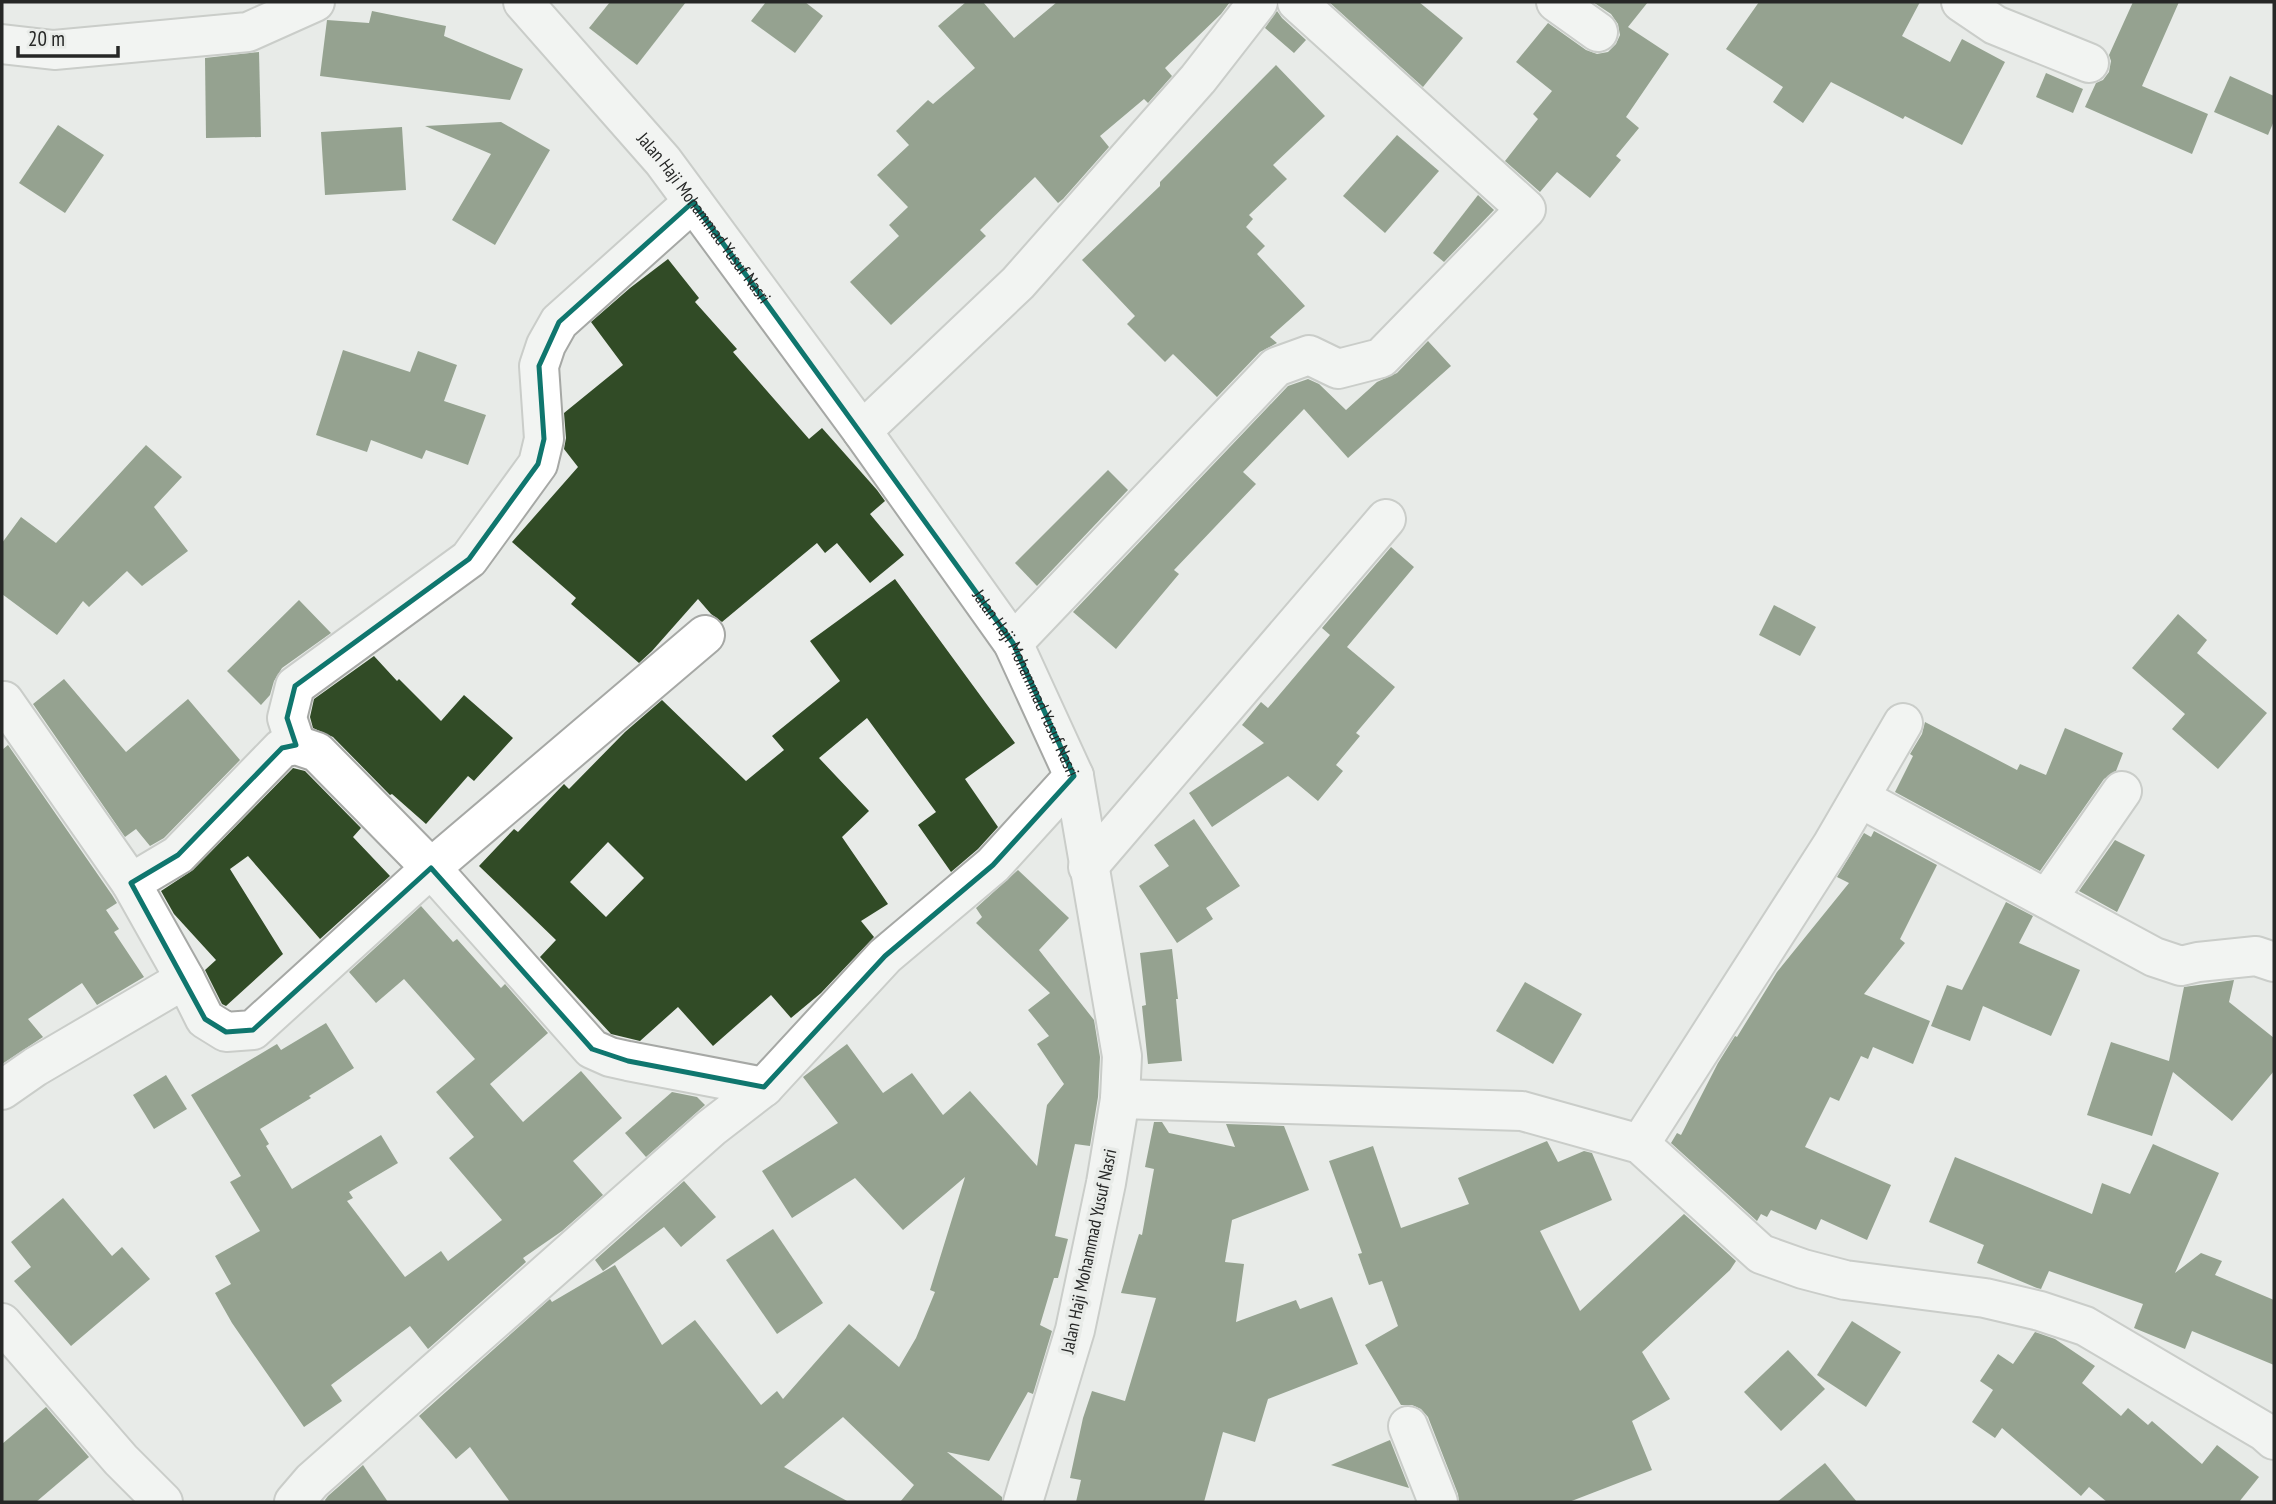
<svg xmlns="http://www.w3.org/2000/svg" width="2276" height="1504" font-family="'PT Sans Narrow',sans-serif">
<style>
.building{fill:#314b26;fill-rule:evenodd}
.lines{fill:none;stroke-linecap:round;stroke-linejoin:round}
.minor-casing{stroke:#a6a8a5;stroke-width:42}
.minor{stroke:#fff;stroke-width:38}
.marked{fill:none;stroke:#0f766e;stroke-width:5;stroke-linejoin:round}
.labels{text-anchor:middle;stroke-width:7;stroke-linejoin:round;paint-order:stroke}
.street-label{font-size:18px;fill:#262726;stroke:#e8ebe8}
</style>
<rect width="100%" height="100%" fill="#e8ebe8"/>
<g class="building">
<polygon points="610,2 686,2 637,65 589,28"/>
<polygon points="766,2 805,2 823,16 795,53 751,21"/>
<polygon points="966,2 983,2 1014,38 1057,2 1230,2 1221,14 1165,68 1172,76 1148,103 1144,99 1100,136 1109,147 1063,199 1058,203 1035,177 980,230 986,236 891,325 850,282 899,236 889,225 908,207 877,175 909,145 896,131 928,100 933,104 975,68 938,26"/>
<polygon points="1329,2 1419,2 1463,38 1423,87"/>
<polygon points="1593,2 1648,2 1628,27 1669,54 1626,117 1639,128 1616,156 1621,160 1590,198 1557,172 1540,192 1505,161 1538,119 1533,114 1552,91 1516,62 1548,23 1586,50 1597,54 1608,52 1616,44 1620,35 1618,24 1611,14"/>
<polygon points="1759,2 1920,2 1902,36 1950,62 1962,39 2005,62 1962,145 1905,116 1903,119 1831,82 1803,123 1773,102 1783,87 1726,49"/>
<polygon points="2133,2 2179,2 2142,86 2208,114 2192,154 2085,107 2096,83 2103,80 2109,72 2111,61 2109,55"/>
<polygon points="372,11 446,26 444,36 523,69 510,100 320,76 327,20 369,23"/>
<polygon points="1277,11 1282,18 1306,40 1294,53 1265,28"/>
<polygon points="259,52 261,137 206,138 205,58"/>
<polygon points="1276,65 1325,116 1273,165 1287,179 1249,215 1253,219 1246,227 1265,246 1257,254 1305,306 1270,337 1277,343 1260,352 1217,397 1173,354 1165,362 1127,324 1135,316 1082,260 1160,186 1160,182"/>
<polygon points="2046,73 2083,89 2073,113 2036,97"/>
<polygon points="2230,76 2274,96 2274,121 2268,135 2214,112"/>
<polygon points="501,122 550,150 495,245 452,220 491,154 425,126"/>
<polygon points="58,125 104,155 65,213 19,183"/>
<polygon points="402,127 406,190 325,195 321,132"/>
<polygon points="1397,135 1439,171 1385,233 1343,196"/>
<polygon points="1478,195 1494,210 1444,262 1433,253"/>
<polygon points="668,259 699,298 695,302 737,349 733,352 809,439 822,428 877,490 885,501 870,514 904,555 870,583 837,543 825,553 817,543 722,622 711,614 698,599 652,651 639,663 571,604 576,598 512,542 578,467 564,449 566,438 564,413 623,365 591,322 630,288"/>
<polygon points="1428,341 1451,366 1348,458 1304,409 1243,472 1256,484 1174,570 1179,574 1116,649 1073,612 1288,386 1308,379 1319,384 1346,410 1377,382 1397,373"/>
<polygon points="343,350 410,372 418,351 457,365 444,401 486,415 468,465 426,450 422,459 371,440 367,452 316,435"/>
<polygon points="146,445 182,477 154,507 188,551 142,586 127,571 89,607 83,601 57,635 2,594 2,543 21,517 56,543"/>
<polygon points="1108,470 1128,490 1037,586 1015,563"/>
<polygon points="1391,547 1414,567 1347,647 1395,687 1356,733 1360,736 1336,765 1343,771 1318,801 1288,776 1212,827 1189,793 1264,743 1242,725 1261,702 1268,708 1330,635 1322,628"/>
<path d="M895,579L1015,743L965,779L998,827L978,849L951,872L918,825L936,812L867,718L819,758L869,811L842,837L888,904L861,921L874,937L821,993L791,1018L771,995L713,1046L678,1007L640,1041L611,1034L540,957L556,940L479,866L514,829L518,832L564,784L569,789L625,732L662,700L746,781L784,750L772,736L840,681L810,641ZM608,842L644,878L606,917L570,882Z"/>
<polygon points="299,600 331,633 282,668 274,681 270,695 261,705 227,671"/>
<polygon points="1774,605 1816,627 1800,656 1759,635"/>
<polygon points="2178,614 2207,640 2197,653 2267,713 2218,769 2172,729 2185,714 2132,668"/>
<polygon points="374,656 397,681 399,679 441,721 464,695 513,738 474,781 468,776 426,824 392,794 390,795 333,737 313,728 310,717 314,699"/>
<polygon points="64,679 126,752 188,699 240,760 164,838 150,846 136,829 125,837 33,704"/>
<polygon points="1925,722 2017,770 2020,764 2046,775 2065,728 2123,753 2116,771 2104,779 2040,871 1895,792 1913,756 1910,754 1922,734"/>
<polygon points="8,745 112,895 117,903 106,910 119,929 114,932 144,977 97,1005 82,983 28,1019 43,1037 2,1064 2,750"/>
<polygon points="293,768 305,771 361,828 353,837 390,876 320,939 248,856 230,869 283,954 226,1006 222,1004 205,970 216,960 174,914 161,891 193,870"/>
<polygon points="1194,819 1240,886 1206,908 1213,919 1177,943 1139,886 1169,866 1154,845"/>
<polygon points="1874,831 1937,865 1900,939 1905,943 1864,994 1930,1021 1913,1064 1873,1047 1868,1059 1861,1056 1839,1101 1830,1097 1805,1147 1891,1185 1867,1240 1821,1219 1816,1230 1771,1210 1767,1217 1761,1214 1757,1221 1671,1143 1677,1133 1681,1135 1718,1063 1735,1036 1737,1037 1777,972 1849,883 1837,877 1864,833 1871,837"/>
<polygon points="2115,840 2145,855 2117,912 2079,891"/>
<polygon points="1018,870 1069,918 1039,950 1094,1020 1100,1057 1098,1097 1090,1146 1075,1144 1055,1236 1068,1239 1058,1278 1054,1278 1040,1325 1052,1331 1033,1394 1028,1392 989,1461 947,1452 1002,1497 1002,1502 900,1502 914,1485 843,1417 784,1467 849,1502 510,1502 470,1447 456,1459 419,1416 550,1299 552,1302 615,1265 662,1345 695,1320 761,1405 777,1391 783,1399 849,1324 899,1367 916,1338 935,1292 930,1290 965,1177 903,1230 855,1178 792,1218 762,1171 838,1123 803,1077 847,1044 883,1093 912,1073 943,1115 970,1091 1037,1166 1047,1105 1064,1084 1037,1044 1049,1036 1028,1010 1050,993 976,923 982,917 976,908"/>
<polygon points="2006,902 2033,916 2019,943 2080,970 2051,1036 1983,1006 1970,1041 1931,1026 1947,985 1962,990"/>
<polygon points="421,906 453,942 457,939 501,988 505,984 548,1033 490,1084 523,1122 581,1071 622,1118 573,1161 603,1195 562,1231 523,1258 526,1262 428,1349 410,1326 331,1385 342,1401 304,1427 232,1323 215,1293 231,1284 215,1256 260,1231 230,1182 241,1176 191,1095 277,1044 281,1050 326,1023 354,1068 309,1096 311,1098 260,1129 269,1144 266,1146 292,1189 381,1135 398,1163 349,1192 353,1198 347,1201 405,1277 441,1251 448,1261 502,1220 449,1158 474,1137 436,1092 475,1059 404,979 376,1003 349,972"/>
<polygon points="1172,949 1178,999 1176,999 1182,1061 1148,1064 1142,1006 1146,1005 1140,953"/>
<polygon points="2234,980 2229,1002 2274,1038 2274,1071 2232,1121 2173,1072 2152,1136 2087,1115 2111,1042 2169,1061 2184,987"/>
<polygon points="1525,982 1582,1014 1553,1064 1496,1031"/>
<polygon points="166,1075 187,1109 154,1129 133,1095"/>
<polygon points="672,1092 697,1097 705,1105 646,1157 625,1133"/>
<polygon points="1154,1122 1162,1122 1169,1133 1235,1147 1226,1124 1284,1126 1309,1190 1232,1220 1225,1262 1244,1264 1236,1322 1296,1300 1300,1309 1332,1297 1358,1364 1268,1399 1255,1442 1223,1432 1204,1502 1076,1502 1081,1480 1070,1478 1083,1418 1092,1391 1125,1401 1156,1298 1121,1293 1139,1234 1142,1235 1154,1169 1145,1167"/>
<polygon points="1547,1141 1558,1162 1584,1151 1592,1153 1612,1200 1540,1231 1580,1311 1684,1214 1736,1261 1730,1270 1642,1352 1670,1399 1632,1421 1652,1470 1569,1502 1459,1502 1458,1494 1428,1417 1421,1409 1412,1405 1401,1405 1365,1345 1398,1326 1382,1281 1369,1285 1358,1254 1362,1253 1329,1161 1373,1146 1401,1228 1469,1204 1458,1178"/>
<polygon points="2153,1144 2219,1173 2175,1273 2201,1253 2222,1261 2215,1275 2274,1300 2274,1365 2192,1331 2185,1349 2134,1328 2143,1304 2049,1271 2041,1289 2037,1288 1977,1263 1984,1245 1929,1222 1955,1157 2092,1214 2102,1183 2130,1194"/>
<polygon points="684,1181 716,1217 681,1247 664,1227 603,1271 595,1260"/>
<polygon points="63,1198 112,1256 122,1247 150,1279 71,1346 14,1281 31,1267 11,1242"/>
<polygon points="773,1229 823,1303 777,1334 726,1260"/>
<polygon points="1852,1321 1901,1352 1866,1407 1817,1375"/>
<polygon points="2035,1332 2055,1339 2095,1366 2082,1383 2121,1416 2128,1408 2148,1425 2152,1421 2202,1464 2217,1445 2259,1477 2239,1502 2107,1502 2089,1487 2081,1496 2002,1428 1995,1438 1972,1422 1993,1390 1980,1381 1998,1354 2013,1364"/>
<polygon points="1788,1350 1825,1389 1781,1431 1744,1392"/>
<polygon points="46,1407 89,1457 36,1502 2,1502 2,1444"/>
<polygon points="1390,1440 1409,1488 1331,1465"/>
<polygon points="1825,1463 1857,1502 1777,1502"/>
<polygon points="363,1465 388,1502 326,1502 325,1500 328,1496"/>
</g>
<g class="lines">
<g class="minor-casing">
<g id="minor">
<path id="s1" d="M523,2L663,161L862,431L1013,643L1074,776L1122,1056L1120,1099L1106,1183L1075,1330L1023,1502"/>
<polyline points="1556,2 1598,32"/>
<polyline points="1961,2 1995,25 2089,63"/>
<polyline points="2,44 54,50 248,32 315,2"/>
<polyline points="862,431 1018,283 1198,79 1258,2"/>
<polyline points="705,635 431,868 253,1030 226,1032 205,1019 185,979 131,883 178,855 282,748 296,745 317,752 431,868 592,1049 610,1057 628,1061 764,1087 885,956 993,865 1074,776"/>
<polyline points="1013,643 1276,367 1309,355 1338,369 1381,358 1526,209 1297,2"/>
<polyline points="4,701 131,883"/>
<polyline points="296,745 287,718 295,686 469,559 538,464 544,439 539,366 546,345 559,322 693,202"/>
<polyline points="1860,798 2154,957 2181,966 2198,962 2256,956 2274,962"/>
<polyline points="1088,867 1386,519"/>
<polyline points="2047,899 2122,791"/>
<polyline points="2,1090 35,1067 185,979"/>
<polyline points="1120,1099 1522,1111 1640,1144 1761,1254 1803,1269 1845,1280 1985,1298 2040,1311 2085,1326 2265,1432 2274,1440"/>
<polyline points="1640,1144 1832,845 1903,723"/>
<polyline points="2,1323 121,1460 163,1502"/>
<polyline points="1408,1426 1438,1502"/>
<polyline points="294,1502 312,1481 711,1128 764,1087"/>
</g>
</g>
<use href="#minor" class="minor"/>
</g>
<path d="M0 0H2276V1504H0ZM693,202L1013,643L1074,776L993,865L885,956L764,1087L628,1061L592,1049L431,868L253,1030L226,1032L205,1019L131,883L178,855L282,748L296,745L287,718L295,686L469,559L538,464L544,439L539,366L559,322Z" fill="#e8ebe8" fill-opacity=".55" fill-rule="evenodd"/>
<path class="marked" d="M693,202L1013,643L1074,776L993,865L885,956L764,1087L628,1061L592,1049L431,868L253,1030L226,1032L205,1019L131,883L178,855L282,748L296,745L287,718L295,686L469,559L538,464L544,439L539,366L559,322Z"/>
<g class="labels">
<g class="street-label">
<text dy="6" stroke="none"><textPath href="#s1" startOffset="282">Jalan Haji Mohammad Yusuf Nasri</textPath></text>
<text dy="6" stroke="none"><textPath href="#s1" startOffset="849">Jalan Haji Mohammad Yusuf Nasri</textPath></text>
<text transform="translate(1089 1251) rotate(-78)" y="6">Jalan Haji Mohammad Yusuf Nasri</text>
</g>
</g>
<rect width="2276" height="1504" fill="none" stroke="#262726" stroke-width="7"/>
<path d="M18 46v10h100v-10" fill="none" stroke="#262726" stroke-width="3.5"/>
<text x="28" y="46" font-size="21" fill="#262726" stroke="#e8ebe8" stroke-width="5" paint-order="stroke">20 m</text>
</svg>
